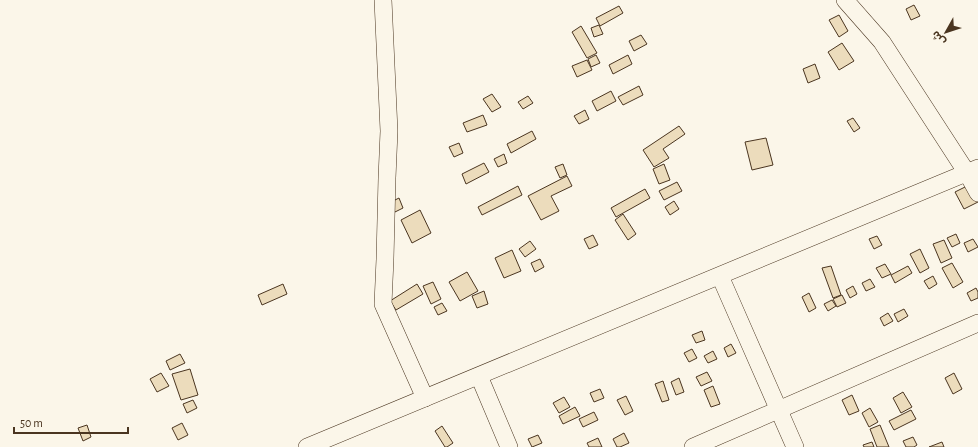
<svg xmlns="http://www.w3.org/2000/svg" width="978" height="447" font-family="'Alegreya Sans','Noto Sans Arabic',sans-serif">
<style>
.building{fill:#ecdcbc;stroke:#4a3520}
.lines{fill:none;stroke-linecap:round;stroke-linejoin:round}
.minor-casing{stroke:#4a3520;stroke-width:18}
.minor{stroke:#fbf6e9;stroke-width:17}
</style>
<rect width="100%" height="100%" fill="#fbf6e9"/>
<g class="building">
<polygon points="914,5 920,16 911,20 906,9"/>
<polygon points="619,6 623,13 600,26 596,18"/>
<polygon points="839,15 848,31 839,37 829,20"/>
<polygon points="599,25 603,34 594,37 591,28"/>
<polygon points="581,26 597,53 587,58 572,32"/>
<polygon points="641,35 647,44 634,51 629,41"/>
<polygon points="842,43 854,61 839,70 828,52"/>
<polygon points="596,55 600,63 591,67 588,59"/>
<polygon points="628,55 632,64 613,74 609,65"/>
<polygon points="587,60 592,70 577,77 572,66"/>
<polygon points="815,64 820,78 808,83 803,69"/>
<polygon points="639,86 643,95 623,105 618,97"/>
<polygon points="611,91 616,101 597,111 592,101"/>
<polygon points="492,94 501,107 492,112 483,99"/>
<polygon points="528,96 533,103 523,109 518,102"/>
<polygon points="585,110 589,119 579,124 574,116"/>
<polygon points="483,115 487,125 467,132 463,123"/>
<polygon points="853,118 860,128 854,132 847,121"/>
<polygon points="679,126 685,134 663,149 669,158 654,167 643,150"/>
<polygon points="532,131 536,139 511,153 507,144"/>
<polygon points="766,138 773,165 752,170 745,142"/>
<polygon points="459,143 463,153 454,157 449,147"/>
<polygon points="504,154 507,163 498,167 494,159"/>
<polygon points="484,163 489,172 466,184 462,174"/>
<polygon points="563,164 567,175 560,178 555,167"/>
<polygon points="664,164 670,180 659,184 653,169"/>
<polygon points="567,176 572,186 551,196 559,211 541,220 528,196"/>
<polygon points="677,182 682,191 664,200 659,191"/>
<polygon points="971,184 978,197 978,202 964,209 955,192"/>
<polygon points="518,186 522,195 482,215 478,207"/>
<polygon points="645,189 650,198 616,217 611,208"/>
<polygon points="399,198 403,208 395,212 391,202"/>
<polygon points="674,201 679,209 670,215 665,207"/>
<polygon points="420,210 431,233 412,243 401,220"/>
<polygon points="623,214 636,234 628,240 615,220"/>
<polygon points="956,234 960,243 952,247 947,238"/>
<polygon points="593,235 598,245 589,249 584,239"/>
<polygon points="877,236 882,245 874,249 869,239"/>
<polygon points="973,239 978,247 968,252 964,243"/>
<polygon points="944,240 952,258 941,263 933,244"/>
<polygon points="530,241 536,249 525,257 519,249"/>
<polygon points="920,249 929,268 920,273 910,254"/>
<polygon points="512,250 521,271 504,278 495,258"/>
<polygon points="540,259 544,267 535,272 531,263"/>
<polygon points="952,263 963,282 953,288 942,268"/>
<polygon points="885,264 891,274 882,278 876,268"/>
<polygon points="831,266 841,295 833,298 822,268"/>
<polygon points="908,266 912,273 895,283 891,275"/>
<polygon points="467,272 478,291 460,301 449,282"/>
<polygon points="933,276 937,284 929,289 924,281"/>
<polygon points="870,279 875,287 866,291 862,283"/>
<polygon points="433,282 441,299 431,304 423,286"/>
<polygon points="283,284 287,294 262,305 258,295"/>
<polygon points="417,284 423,294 396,310 390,301"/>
<polygon points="853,286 857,294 850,298 846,290"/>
<polygon points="976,288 978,292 978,298 971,301 967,293"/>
<polygon points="484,291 488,304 477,308 472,296"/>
<polygon points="809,293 816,308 809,312 802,297"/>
<polygon points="842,295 846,303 837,307 833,299"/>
<polygon points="832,300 836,306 828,311 824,304"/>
<polygon points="442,303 447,311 438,315 434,307"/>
<polygon points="904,309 908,316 898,322 894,314"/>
<polygon points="888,313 893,321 884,326 880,318"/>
<polygon points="702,331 705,340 696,343 692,335"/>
<polygon points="731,344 736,353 728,357 724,348"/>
<polygon points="692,349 697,358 689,362 684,353"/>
<polygon points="713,351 717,359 708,363 704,356"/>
<polygon points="180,354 185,363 170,370 166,361"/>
<polygon points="190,369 198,395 181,400 172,374"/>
<polygon points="707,372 712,381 701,386 696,377"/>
<polygon points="161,373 169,386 157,392 150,379"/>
<polygon points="954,373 962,389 953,394 945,378"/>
<polygon points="679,378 684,392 676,395 671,382"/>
<polygon points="663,381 669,400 662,402 655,384"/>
<polygon points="713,386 720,404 711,407 704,390"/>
<polygon points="600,389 604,398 594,402 590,393"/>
<polygon points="903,392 912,407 901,413 893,398"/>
<polygon points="852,395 859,411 849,415 842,400"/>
<polygon points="626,396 633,411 625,415 617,400"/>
<polygon points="564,397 570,407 559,413 553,403"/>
<polygon points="193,400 197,408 187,413 183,404"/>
<polygon points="575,407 580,416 563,424 559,416"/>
<polygon points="870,408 878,422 869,427 862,413"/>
<polygon points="911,410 916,419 894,430 889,421"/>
<polygon points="594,412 598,420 583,427 579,419"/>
<polygon points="182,423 188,435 178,440 172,428"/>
<polygon points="87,425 91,437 83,441 78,428"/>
<polygon points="880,425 889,447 877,447 870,429"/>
<polygon points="442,426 453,443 447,447 445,447 435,431"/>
<polygon points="624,433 629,443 620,447 617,447 613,439"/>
<polygon points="538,435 542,443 532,447 528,439"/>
<polygon points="913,437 917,445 914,447 906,447 903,441"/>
<polygon points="598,438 602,447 589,447 587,443"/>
<polygon points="872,442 874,447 864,447 863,445"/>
<polygon points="942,442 944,447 929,447"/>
</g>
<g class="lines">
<g class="minor-casing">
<g id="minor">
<polyline points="383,0 389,131 387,178 385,259 383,304 425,398"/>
<polyline points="845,0 882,42 967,173 978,193"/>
<polyline points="720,276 795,447"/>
<polyline points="479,376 509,447"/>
<polyline points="307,447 978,168"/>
<polyline points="693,447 978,323"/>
</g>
</g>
<use href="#minor" class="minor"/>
</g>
<g transform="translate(946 32) rotate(231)" stroke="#fbf6e9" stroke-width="3" paint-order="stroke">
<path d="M0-3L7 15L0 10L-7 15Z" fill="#4a3520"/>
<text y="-6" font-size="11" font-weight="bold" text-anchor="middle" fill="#4a3520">ش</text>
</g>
<path d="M14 427v6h114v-6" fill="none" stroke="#4a3520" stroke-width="2"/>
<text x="20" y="427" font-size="12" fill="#4a3520" stroke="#fbf6e9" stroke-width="3" paint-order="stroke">50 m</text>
</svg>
